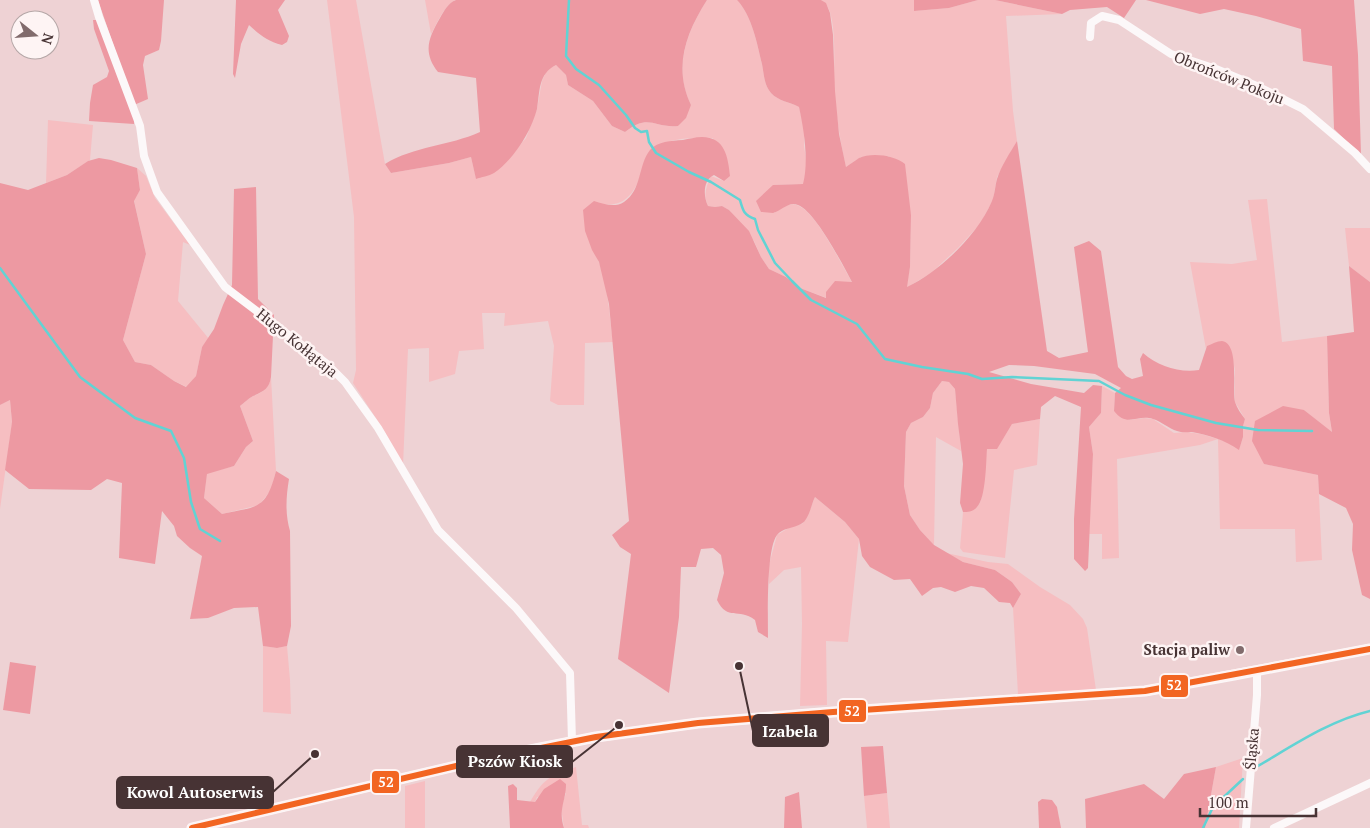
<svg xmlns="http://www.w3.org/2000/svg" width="1370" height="828" font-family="'PT Serif',serif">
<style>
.green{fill:#f6bec1}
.forest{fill:#ed99a2}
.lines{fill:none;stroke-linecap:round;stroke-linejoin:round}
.stream{stroke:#61d3d4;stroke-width:2.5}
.minor{stroke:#fcf8f9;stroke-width:8}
.secondary{stroke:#fcf8f9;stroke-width:11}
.bus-1-casing{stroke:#fef4f4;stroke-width:10}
.bus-1{stroke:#f26522;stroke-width:6}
.poi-dot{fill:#816b6c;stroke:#fef4f4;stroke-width:2}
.labels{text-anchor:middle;stroke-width:5;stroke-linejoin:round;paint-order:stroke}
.street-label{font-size:15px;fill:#473334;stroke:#fef4f4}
.poi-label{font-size:15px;font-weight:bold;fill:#473334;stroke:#fef4f4;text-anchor:end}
.leader{fill:none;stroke:#473334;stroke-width:2}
.callout-dot{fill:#473334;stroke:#fef4f4;stroke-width:2}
.callout{fill:#473334;stroke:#473334;stroke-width:2}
.callout-label{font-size:16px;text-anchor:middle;font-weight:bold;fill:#fff}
.line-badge{stroke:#fef4f4;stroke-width:2}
.badge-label{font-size:14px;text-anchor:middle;font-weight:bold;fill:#fff}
</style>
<rect width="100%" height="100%" fill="#eed2d4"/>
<g class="green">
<path d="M327,0H356L385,164L391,173L449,163L471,157L476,178L504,164L526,138L537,109L542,81L547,70L556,65L566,75L568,85L593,101L612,126L625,132C649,113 653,128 678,126L691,105C673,68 686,33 707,0H737C752,16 757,43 762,64C764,74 764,85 771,93C778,101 790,102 799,107L804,127V146L807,166L804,184L773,185L774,213C781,208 790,201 799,206C817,214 841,264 852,282L827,298L800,288L786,277L769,269L761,257L754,241L729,210L722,206L715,207L708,206C703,195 706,187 711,176L724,181L713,138C704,137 679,138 671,141C666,143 650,155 646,159C643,163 643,169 641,174C635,192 625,207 604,204L594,252C608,276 609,314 613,342L585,343L584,405H558L550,401L554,346L548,321L504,326L505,313H482L484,349L459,351L455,374L429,382V348L408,349L403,465L383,429L353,383L356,370L354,217Z"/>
<path d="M425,0H455C444,6 437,23 431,34Z"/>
<path d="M821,0H914V11L949,8L978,0H995L1062,14L1006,16L1013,111L1017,141L997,177L993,200L980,224L958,248L931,273L906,288L910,267L911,215L889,156L861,157L846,167C840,141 835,109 834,82C834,60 836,33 830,12C828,7 826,3 821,0Z"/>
<polygon points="48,120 93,125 90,160 67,175 46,183"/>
<polygon points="137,168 146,176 155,198 190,245 183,242 178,301 209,339 202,347 196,376 187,387 174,381 151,365 135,362 123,340 146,254 134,200 140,190"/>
<polygon points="1267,199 1282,342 1327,336 1329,413 1332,433 1304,410 1264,464 1318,475 1322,560 1296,562 1295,529 1220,529 1218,439 1200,445 1117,459 1119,558 1102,559 1102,534 1089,534 1093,454 1089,427 1101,413 1102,386 1115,393 1114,411 1129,420 1144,418 1153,419 1174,433 1187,432 1201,434 1228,442 1239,449 1243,437 1243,426 1245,419 1235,402 1235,370 1230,347 1207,346 1206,349 1190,262 1232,264 1257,260 1248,200"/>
<polygon points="1345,228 1370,228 1370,282 1349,266"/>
<path d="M271,377L276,471L271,490L259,505L222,514L204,498L207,473L234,466L246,447L253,441L240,406C244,403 249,398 253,396C264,392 269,388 271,377Z"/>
<polygon points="942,381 949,382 955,389 961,451 936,437 934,545 920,530 910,515 904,486 906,432 911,423 923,417 930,408 933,393"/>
<polygon points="10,400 12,423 0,509 0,405"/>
<path d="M1040,419L1037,465L1014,470L1005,558L963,552L960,548L963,512C973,511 977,509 981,500L987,448H997L1012,424Z"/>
<polygon points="815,497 845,522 859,539 848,642 826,641 827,705 800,706 802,624 801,567 784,570 769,584 769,565 777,535 792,526 802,524 807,517"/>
<polygon points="946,553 988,562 1008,564 1040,587 1070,605 1083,619 1087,628 1096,690 1018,694 1013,608 1021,594 1012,582 995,570 963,562"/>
<polygon points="263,646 277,648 287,646 290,680 291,714 263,712"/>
<polygon points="1243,758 1239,828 1205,828 1216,767"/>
<path d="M576,767L582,825H588L589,828H564L561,807L566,793L537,797L535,802H530C544,778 551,775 576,767Z"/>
<polygon points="425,781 425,828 405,828 405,786"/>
<polygon points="887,793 890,828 867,828 864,796"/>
</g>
<g class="forest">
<polygon points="98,0 164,0 161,41 159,50 145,56 143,65 148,99 134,105"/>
<path d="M236,0H285L278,10L289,36L287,42L282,45C267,41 260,35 249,25L241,44L235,78L233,74Z"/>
<path d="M456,0H707C686,33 673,67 691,105L686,118L678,126C653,128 649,113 625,132L612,126L593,101L568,85L566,75L556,65C538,74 540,91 537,109C531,132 514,159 494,173C489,176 481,177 476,179L471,157L449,163L391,173L385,164C414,146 449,146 480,132L476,78L438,72C422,52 429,37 440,18C444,11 448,3 456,0Z"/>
<path d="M737,0H821L826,3L830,13L833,35L835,91L839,134L846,167C850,164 855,161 859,158C871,152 895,155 905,164L911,215L910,267L907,287C940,271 977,236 992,201C995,194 995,186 997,179C1001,166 1010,153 1017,141L1047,351L1059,358L1088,352L1074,247L1089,241L1101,251L1118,367L1126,376L1132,379L1143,376L1140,359L1143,353C1158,366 1179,373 1199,370L1207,346C1212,344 1217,341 1222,341C1240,343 1232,391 1235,402C1237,408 1241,414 1245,419L1243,426V437L1239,450C1225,440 1209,435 1192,432C1188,432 1182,433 1177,431C1169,429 1161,421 1153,419C1137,414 1127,428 1114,411L1115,393L1121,388L1095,374L1034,366L1009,365L989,372L1031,384L1084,393L1093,385L1102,386L1101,413L1089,427L1093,454L1088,568L1085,571L1074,559V519L1081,407L1055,396L1041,407L1040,419L1012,424L997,449H987C986,462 986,498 977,507C973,512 968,512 963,512L960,503L963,464L958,424L955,389L949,382L942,381L933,393L930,408L923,417L911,423L906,432L904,486L910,515L920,530L934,545L963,562L995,570L1012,582L1021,594L1013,608L1010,603L999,602L984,588L971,586L955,592L941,587L933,588L922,596L910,579L894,580L870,567L862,556L859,539L845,522L815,497C811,505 809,520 801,524C794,528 782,528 777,535C766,549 768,618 768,638L758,632L755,620C738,607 728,622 717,600L724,573L721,555L713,548L701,549L696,567H681L679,617L669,693L618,659L631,554L620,547L612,535L629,521L609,304L599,262L592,250L585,231L583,210L594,201C604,204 615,208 624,202C642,190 638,165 650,150C658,141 671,141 683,140C689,139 695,137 702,137C725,137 728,157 730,176L724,181L714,175C703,180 703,196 708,206L715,207L722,206L729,210L749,231L761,257L769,269L786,277L800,288L826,298V292L835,281L852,282C843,265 815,211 798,205C788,201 782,211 773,213C769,213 765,212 761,212L756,201L773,185L803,184C809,161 804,130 799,107C790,102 778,101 771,93C764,85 764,74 762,64C757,43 752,16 737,0Z"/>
<polygon points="914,0 978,0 949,8 914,11"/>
<polygon points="995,0 1136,0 1124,18 1107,7 1070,10 1062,14"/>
<polygon points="1146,0 1354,0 1358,55 1361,155 1334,129 1332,66 1303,61 1301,29 1256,16 1224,9 1200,14"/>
<polygon points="93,20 97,20 134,119 134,124 89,121 90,103 93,85 107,77 109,71 94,29"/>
<path d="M99,158L111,160L137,168L140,190L134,201L146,254L123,340L135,362L151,365L174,381L186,387L196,376L202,347L214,329L223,305L232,285L234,189L256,187L258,299L274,315L271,377C269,389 264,391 253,396C249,398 244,403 240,406L253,441L246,447L234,466L207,474L204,498L222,514C258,506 266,510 276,471L289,479C286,497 285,514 290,531L291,626L287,646L277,648L263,646L258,607L234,608L208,618L190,619L202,556L190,548L177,536L174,526L162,511L155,564L119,558L122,483L107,479L91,490L29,489L5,470L12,422L10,400L0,405V183L28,190L67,175L88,161Z"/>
<polygon points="1349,266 1370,282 1370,599 1362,595 1352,550 1353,524 1346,508 1319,494 1318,475 1264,464 1252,441 1255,421 1283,406 1304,410 1332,432 1329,413 1327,336 1354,332"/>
<polygon points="10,662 36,666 30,714 3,710"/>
<polygon points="883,746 887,793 864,796 861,747"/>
<polygon points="1216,767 1205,828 1086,828 1085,799 1144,784 1164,799 1184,774"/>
<path d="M560,779L566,784C566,801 558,809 564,828H510L508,786L513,784L517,788V800L535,802L544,789Z"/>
<polygon points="799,792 802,828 784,828 785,797"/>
<polygon points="1042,799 1052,800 1057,807 1061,828 1039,828 1038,802"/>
</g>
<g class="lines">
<g class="stream">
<path d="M569,0L566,56L576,69L599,85L626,115L635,128L641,132L647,131L649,142L656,153L689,172L711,182L740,200C743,211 744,215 755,219L758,230L775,263L792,281L811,300L857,324L885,359L922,367L968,374L982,379L1012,377L1099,381L1125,395L1151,405L1216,423L1258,430L1312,431"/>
<polyline points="0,268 80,377 135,418 171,431 184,458 191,502 200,529 220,541"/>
<path d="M1258,766C1294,745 1329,721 1370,711"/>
<polyline points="1203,828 1213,807 1243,779"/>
</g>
<g class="minor">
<polyline points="94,0 99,17 140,126 144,156 157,192 225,287 327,364 345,382 378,428 438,530 516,608 570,673 572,741"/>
<polyline points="1090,37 1091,23 1102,16 1119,20 1171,54 1216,69 1259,87 1303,109 1355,153 1370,169"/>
<polyline points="1246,828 1257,695 1257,671"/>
<polyline points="1274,828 1370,783"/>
</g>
<polyline class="secondary" points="192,828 490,758 596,737 698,723 833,712 1145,691 1234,675 1370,649"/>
<g class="bus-1-casing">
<polyline id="bus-1" points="192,828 490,758 596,737 698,723 833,712 1145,691 1370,649"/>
</g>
<use href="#bus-1" class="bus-1"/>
</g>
<circle class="poi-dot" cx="1240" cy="650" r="5"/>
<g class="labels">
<g class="street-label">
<text transform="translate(1229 78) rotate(22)" y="5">Obrońców Pokoju</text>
<text transform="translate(297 343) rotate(39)" y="5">Hugo Kołłątaja</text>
<text transform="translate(1252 749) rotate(-85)" y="5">Śląska</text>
</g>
<g class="poi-label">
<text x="1230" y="655">Stacja paliw</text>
</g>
</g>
<path class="leader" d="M739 666L753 731M619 725L572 762M315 754L273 792"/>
<g class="callout-dot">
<circle cx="739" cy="666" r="5"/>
<circle cx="619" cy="725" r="5"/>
<circle cx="315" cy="754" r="5"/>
</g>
<g class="callout">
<rect x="753" y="715" width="75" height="31" rx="5"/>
<rect x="457" y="746" width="115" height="31" rx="5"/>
<rect x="117" y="777" width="156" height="31" rx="5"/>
</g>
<g class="callout-label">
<text x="790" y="737">Izabela</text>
<text x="515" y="767">Pszów Kiosk</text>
<text x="195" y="798">Kowol Autoserwis</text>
</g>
<g class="line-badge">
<rect x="1160" y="674" width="29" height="24" rx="5" fill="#f26522"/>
<rect x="838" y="699" width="29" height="24" rx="5" fill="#f26522"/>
<rect x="371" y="770" width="29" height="24" rx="5" fill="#f26522"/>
</g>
<g class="badge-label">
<text x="1174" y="690">52</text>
<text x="852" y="716">52</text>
<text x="386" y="787">52</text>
</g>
<g transform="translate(35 35) rotate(107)"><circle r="24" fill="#fef4f4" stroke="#b5a7a7"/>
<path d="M0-4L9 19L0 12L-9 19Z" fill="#816b6c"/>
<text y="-8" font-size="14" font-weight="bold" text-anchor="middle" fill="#473334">N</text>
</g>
<path d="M1200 808v8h116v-8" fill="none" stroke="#473334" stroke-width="2.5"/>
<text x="1208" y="808" font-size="15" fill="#473334" stroke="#fef4f4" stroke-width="4" paint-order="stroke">100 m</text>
</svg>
